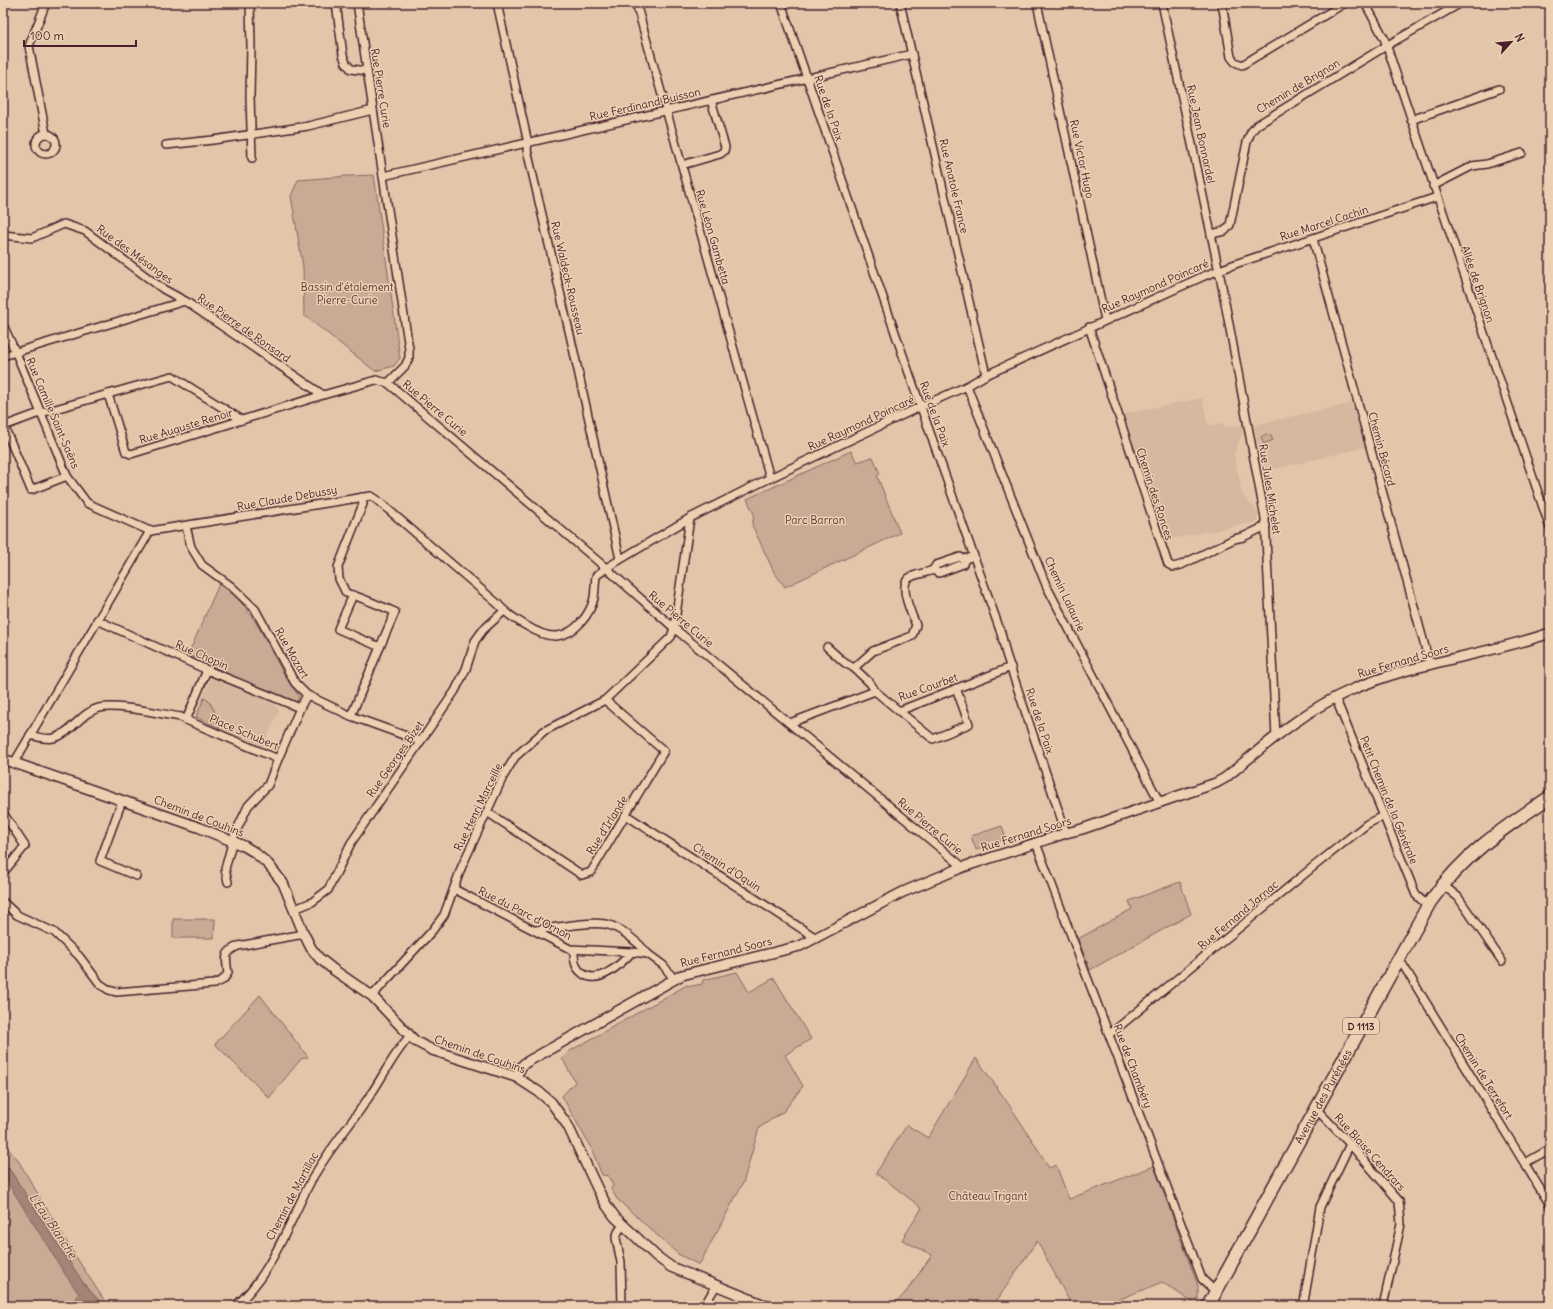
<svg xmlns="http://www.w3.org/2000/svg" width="1553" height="1309" font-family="Delius,sans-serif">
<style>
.built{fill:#d4b89f}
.green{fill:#c8aa95;stroke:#896460}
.water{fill:#a58478;stroke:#815c59}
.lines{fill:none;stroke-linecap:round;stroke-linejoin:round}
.minor-casing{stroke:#4a1f2b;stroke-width:10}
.tertiary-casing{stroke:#4a1f2b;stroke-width:12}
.primary-casing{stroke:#4a1f2b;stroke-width:15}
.minor{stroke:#ebd1b2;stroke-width:7}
.tertiary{stroke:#ebd1b2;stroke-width:9}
.primary{stroke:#ebd1b2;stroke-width:12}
.labels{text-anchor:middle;stroke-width:3;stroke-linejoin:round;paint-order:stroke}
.shield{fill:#ebd1b2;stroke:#7a5454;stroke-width:1}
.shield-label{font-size:10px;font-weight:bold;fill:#4a1f2b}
.street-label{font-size:11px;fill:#4a1f2b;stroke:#ebd1b2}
.park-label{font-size:11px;fill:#5d343b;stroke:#ebd1b2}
.water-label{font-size:12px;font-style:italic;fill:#61383e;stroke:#ebd1b2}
</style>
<rect width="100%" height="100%" fill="#e1c6aa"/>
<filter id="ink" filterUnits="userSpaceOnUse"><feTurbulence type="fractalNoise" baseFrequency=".025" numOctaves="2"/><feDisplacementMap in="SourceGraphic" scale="8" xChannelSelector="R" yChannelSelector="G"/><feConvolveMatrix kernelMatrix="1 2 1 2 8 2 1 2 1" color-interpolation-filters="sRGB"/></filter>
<g filter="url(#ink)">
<g class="built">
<polygon points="1202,398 1208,426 1223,423 1224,428 1244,424 1244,429 1234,454 1242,494 1259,514 1256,522 1166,540 1123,414"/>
<polygon points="1353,403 1365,447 1263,472 1254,425"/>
<polygon points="212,676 273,702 279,711 262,747 194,718"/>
</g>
<g class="green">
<polygon points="374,175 400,358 394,366 375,371 304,315 303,267 291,196 298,180 348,176"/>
<polygon points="1266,434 1270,435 1273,440 1264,444 1261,437"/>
<polygon points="851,451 857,462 873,457 880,474 877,476 900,533 785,587 774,572 752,525 754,514 747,499"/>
<path d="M219,584C260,608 270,661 299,696L296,705L188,655Z"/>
<polygon points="204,698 209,701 221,723 219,728 196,717"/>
<polygon points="1002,826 1006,839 976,850 971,836"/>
<polygon points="1180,882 1191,914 1090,970 1078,939 1132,909 1129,901"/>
<polygon points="173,919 215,919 214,938 173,938"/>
<polygon points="737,972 749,992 774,978 811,1039 785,1055 803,1086 784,1111 759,1128 743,1183 699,1265 678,1254 617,1199 611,1189 613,1185 608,1176 602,1175 591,1148 562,1096 575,1082 562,1058 568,1052 687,985 692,986 702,984 703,980"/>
<polygon points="260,995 308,1057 301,1059 269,1098 215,1044"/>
<path d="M976,1058C1002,1094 1027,1130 1049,1168L1056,1165L1069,1199L1154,1166L1198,1286V1301L1196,1305L1162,1282L1103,1306H1072L1037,1241L993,1306H893L906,1292L932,1255L902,1240L922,1208L876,1173L907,1125L928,1138Z"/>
<polygon points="3,1144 16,1157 72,1251 108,1306 3,1306"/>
</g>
<polygon class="water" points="3,1161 12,1173 84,1284 104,1306 90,1306 89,1305 88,1306 72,1306 79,1294 65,1274 3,1175"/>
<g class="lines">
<g class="minor-casing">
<g id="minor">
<polyline points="46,3 29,46 46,134"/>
<polyline points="250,3 251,46 250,97 252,158"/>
<polyline points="336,3 343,55 346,63 351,69 367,71"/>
<polyline points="357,3 409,349 409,358 405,366 388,383"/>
<polyline points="497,3 528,143 527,150 573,348 620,559"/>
<polyline points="636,3 770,478"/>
<polyline points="781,3 916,393 1001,633 1006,654 1066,833"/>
<polyline points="900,3 986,375"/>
<polyline points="1037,3 1105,320"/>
<polyline points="1162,3 1221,281 1265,518 1276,737"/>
<polyline points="1222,3 1231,57 1235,62 1242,65 1345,3"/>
<polyline points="1365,3 1384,38 1550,528"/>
<polyline points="1411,120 1499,89"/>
<circle cx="46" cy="144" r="10"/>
<polyline points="166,145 213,140 308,126 373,110"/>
<polyline points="682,165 720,154 724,151 725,147 711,100"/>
<polyline points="383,176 912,54"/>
<polyline points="1433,186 1472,166 1487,164 1522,153"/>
<polyline points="1211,234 1225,231 1230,225 1247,142 1251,132 1257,125 1386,46 1461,3"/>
<polyline points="3,235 32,238 64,224 85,231 163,289 185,301"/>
<polyline points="1313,239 1430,665"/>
<polyline points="3,325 16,353 67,476 87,503 150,531"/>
<polyline points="1089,327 1168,564 1173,567 1181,565 1234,539 1243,537 1266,526"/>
<polyline points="3,356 185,301 323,395 376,380 388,383 606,568 674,628 963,867"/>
<polyline points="967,386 1046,585 1160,803"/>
<polyline points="108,394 126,452 131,454 242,420"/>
<polyline points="67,476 31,490 4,426 34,415 172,376 242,420 323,395"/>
<polyline points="186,526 191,547 202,565 231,586 255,609 295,683 307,695 351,716 420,741"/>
<polyline points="933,570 939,573 963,564 965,559 974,556"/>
<polyline points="933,570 936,565 960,557 965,559"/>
<path d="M353,595L338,629L380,647L395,612C379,605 363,598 346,593L339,579L338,567L363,504L362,497"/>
<polyline points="97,620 207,670 300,708"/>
<path d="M827,647L845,663L854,668L873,651L912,636L916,625C912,615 898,586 909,578C915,574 926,573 933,570"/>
<polyline points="854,668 870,683 875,691"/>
<polyline points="207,670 186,720 278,759 300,708 307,695"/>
<polyline points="1335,697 1416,895 1428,906"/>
<polyline points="899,711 933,739 969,724 956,688"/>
<polyline points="351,716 380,647"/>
<polyline points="790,723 875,691 899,711 1011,667"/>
<path d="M30,735C37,737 47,740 54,738C72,733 81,712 99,708C119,704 160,714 181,717L186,720"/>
<path d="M14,763L150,531L371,496L376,499L498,604C505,613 515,619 525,625C533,630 546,637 557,636C575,634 590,615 594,598C595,591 595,583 596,576L606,568L690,518L770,478L911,411L967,386L986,375L1204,276L1238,263L1437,197"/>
<polyline points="122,801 100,861 136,876"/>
<polyline points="487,812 582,875 591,872 664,751 605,700"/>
<polyline points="3,813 25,846 3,873"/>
<polyline points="626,815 816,938"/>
<polyline points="1036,843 1202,1279 1216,1292"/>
<polyline points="228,882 225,869 234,836 248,806 268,785 278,759"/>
<polyline points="1443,885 1458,897 1502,961"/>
<polyline points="454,889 570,949 632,952 648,954 663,965 674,979"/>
<path d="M3,902L17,915L54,932L79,956L100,984L109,990L116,992L214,984L223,980L228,973C226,958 223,953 238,946L304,934"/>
<polyline points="295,909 312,902 328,890 351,843 455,691 466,669 475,641 483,630 504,611"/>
<path d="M536,930C556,928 586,921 605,924C621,927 638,942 648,954"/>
<path d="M574,950C574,958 574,967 582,973C598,986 621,964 632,952"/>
<polyline points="1397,960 1403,965 1550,1205"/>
<polyline points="372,996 432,931 444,915 462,866 503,777 515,757 544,731 605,700 671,637 674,628 690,518"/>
<polyline points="1109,1034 1115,1030 1313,867 1367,824 1383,816"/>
<polyline points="1315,1111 1321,1114 1350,1144 1399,1201 1401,1224 1383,1306"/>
<polyline points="1525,1163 1550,1149"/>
<path d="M235,1306C270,1278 291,1218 312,1179C329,1149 352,1123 371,1094C384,1075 394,1053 410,1036"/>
<polyline points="622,1306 621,1262 616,1238 618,1232 623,1225"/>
<polyline points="704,1306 716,1286"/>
<polyline points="1302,1306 1304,1302 1320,1207 1350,1144"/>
</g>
</g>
<g class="tertiary-casing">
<g id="tertiary">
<polyline points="3,759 198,827 244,846 254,852 268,864 283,883 304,934 311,948 319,958 334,970 372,996 415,1041 432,1050 516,1077 539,1092 551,1102 568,1126 598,1190 607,1206 615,1217 634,1235 656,1256 671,1267 767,1306"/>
<path d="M516,1077L521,1067L525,1063L682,975L800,946L903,892L963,867L1066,833L1082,829L1216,783L1225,778C1264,746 1303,711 1349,691C1413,662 1484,656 1550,633"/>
</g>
</g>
<g class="primary-casing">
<g id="primary">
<path id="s1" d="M1208,1306L1430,902C1464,854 1502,829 1550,797"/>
</g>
</g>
<use href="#minor" class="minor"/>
<use href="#tertiary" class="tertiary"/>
<use href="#primary" class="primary"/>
</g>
</g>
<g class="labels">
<rect class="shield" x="1343" y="1018" width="36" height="16" rx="3"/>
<g class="shield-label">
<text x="1361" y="1030">D 1113</text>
</g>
<g class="street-label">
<text transform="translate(1298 86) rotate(-31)" y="4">Chemin de Brignon</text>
<text transform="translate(381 88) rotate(81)" y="4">Rue Pierre Curie</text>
<text transform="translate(645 104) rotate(-13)" y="4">Rue Ferdinand Buisson</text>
<text transform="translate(829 108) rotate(71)" y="4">Rue de la Paix</text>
<text transform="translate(1201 134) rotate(78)" y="4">Rue Jean Bonnardel</text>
<text transform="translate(1082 159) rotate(78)" y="4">Rue Victor Hugo</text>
<text transform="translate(954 186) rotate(77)" y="4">Rue Anatole France</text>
<text transform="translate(1324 223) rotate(-18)" y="4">Rue Marcel Cachin</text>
<text transform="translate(713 237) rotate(74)" y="4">Rue Léon Gambetta</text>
<text transform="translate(135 254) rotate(36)" y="4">Rue des Mésanges</text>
<text transform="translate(568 278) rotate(77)" y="4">Rue Waldeck-Rousseau</text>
<text transform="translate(1478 284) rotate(71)" y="4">Allée de Brignon</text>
<text transform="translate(1155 286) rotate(-24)" y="4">Rue Raymond Poincaré</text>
<text transform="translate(244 328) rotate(35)" y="4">Rue Pierre de Ronsard</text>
<text transform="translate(435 408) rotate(40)" y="4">Rue Pierre Curie</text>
<text transform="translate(53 413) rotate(67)" y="4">Rue Camille Saint-Saëns</text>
<text transform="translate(935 414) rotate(70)" y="4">Rue de la Paix</text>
<text transform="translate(861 423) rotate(-25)" y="4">Rue Raymond Poincaré</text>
<text transform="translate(186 426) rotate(-17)" y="4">Rue Auguste Renoir</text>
<text transform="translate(1382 449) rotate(75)" y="4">Chemin Bécard</text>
<text transform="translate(1270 489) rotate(81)" y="4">Rue Jules Michelet</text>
<text transform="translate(1155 494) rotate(72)" y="4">Chemin des Ronces</text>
<text transform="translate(287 498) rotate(-10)" y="4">Rue Claude Debussy</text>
<text transform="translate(1065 594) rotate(65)" y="4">Chemin Lalaurie</text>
<text transform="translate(681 619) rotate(40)" y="4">Rue Pierre Curie</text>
<text transform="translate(292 653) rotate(60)" y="4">Rue Mozart</text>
<text transform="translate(202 655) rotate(24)" y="4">Rue Chopin</text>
<text transform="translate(1403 661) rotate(-16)" y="4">Rue Fernand Soors</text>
<text transform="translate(928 687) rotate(-20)" y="4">Rue Courbet</text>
<text transform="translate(1040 721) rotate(72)" y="4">Rue de la Paix</text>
<text transform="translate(244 732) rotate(23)" y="4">Place Schubert</text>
<text transform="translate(395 759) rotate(-55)" y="4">Rue Georges Bizet</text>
<text transform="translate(1389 800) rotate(68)" y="4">Petit Chemin de la Générale</text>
<text transform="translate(478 807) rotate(-64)" y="4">Rue Henri Marceille</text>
<text transform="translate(199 816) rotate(21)" y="4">Chemin de Couhins</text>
<text transform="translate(607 825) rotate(-58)" y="4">Rue d'Irlande</text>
<text transform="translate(930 826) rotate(40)" y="4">Rue Pierre Curie</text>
<text transform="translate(1026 834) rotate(-17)" y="4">Rue Fernand Soors</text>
<text transform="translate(727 867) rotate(33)" y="4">Chemin d'Oquin</text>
<text transform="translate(525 913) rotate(27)" y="4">Rue du Parc d'Ornon</text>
<text transform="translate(1238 915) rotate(-40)" y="4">Rue Fernand Jarnac</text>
<text transform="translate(726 952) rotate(-14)" y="4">Rue Fernand Soors</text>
<text transform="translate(480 1054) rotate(19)" y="4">Chemin de Couhins</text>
<text transform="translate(1133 1066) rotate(69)" y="4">Rue de Chambéry</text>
<text transform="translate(1484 1076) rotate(58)" y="4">Chemin de Terrefort</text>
<text dy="4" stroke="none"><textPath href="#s1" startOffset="239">Avenue des Pyrénées</textPath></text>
<text transform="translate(1370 1152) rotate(48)" y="4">Rue Blaise Cendrars</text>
<text transform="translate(292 1196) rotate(-62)" y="4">Chemin de Martillac</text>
</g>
<g class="park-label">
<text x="347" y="291">Bassin d'étalement<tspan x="347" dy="13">Pierre-Curie</tspan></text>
<text x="815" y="524">Parc Barron</text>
<text x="988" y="1200">Château Trigant</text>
</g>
<g class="water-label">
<text transform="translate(53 1226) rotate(56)" y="4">L'Eau Blanche</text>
</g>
</g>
<rect width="1553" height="1309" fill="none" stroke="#ebd1b2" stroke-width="16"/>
<rect x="8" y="8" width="1537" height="1293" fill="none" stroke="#4a1f2b" stroke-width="1.5" filter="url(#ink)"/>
<g transform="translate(1511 42) rotate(63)" stroke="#ebd1b2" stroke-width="3" paint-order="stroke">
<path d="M0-3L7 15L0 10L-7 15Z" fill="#4a1f2b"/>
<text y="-6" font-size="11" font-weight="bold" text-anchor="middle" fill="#4a1f2b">N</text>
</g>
<path d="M24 40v6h112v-6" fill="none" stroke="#4a1f2b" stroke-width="2"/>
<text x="30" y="40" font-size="12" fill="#4a1f2b" stroke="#ebd1b2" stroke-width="3" paint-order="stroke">100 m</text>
</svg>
